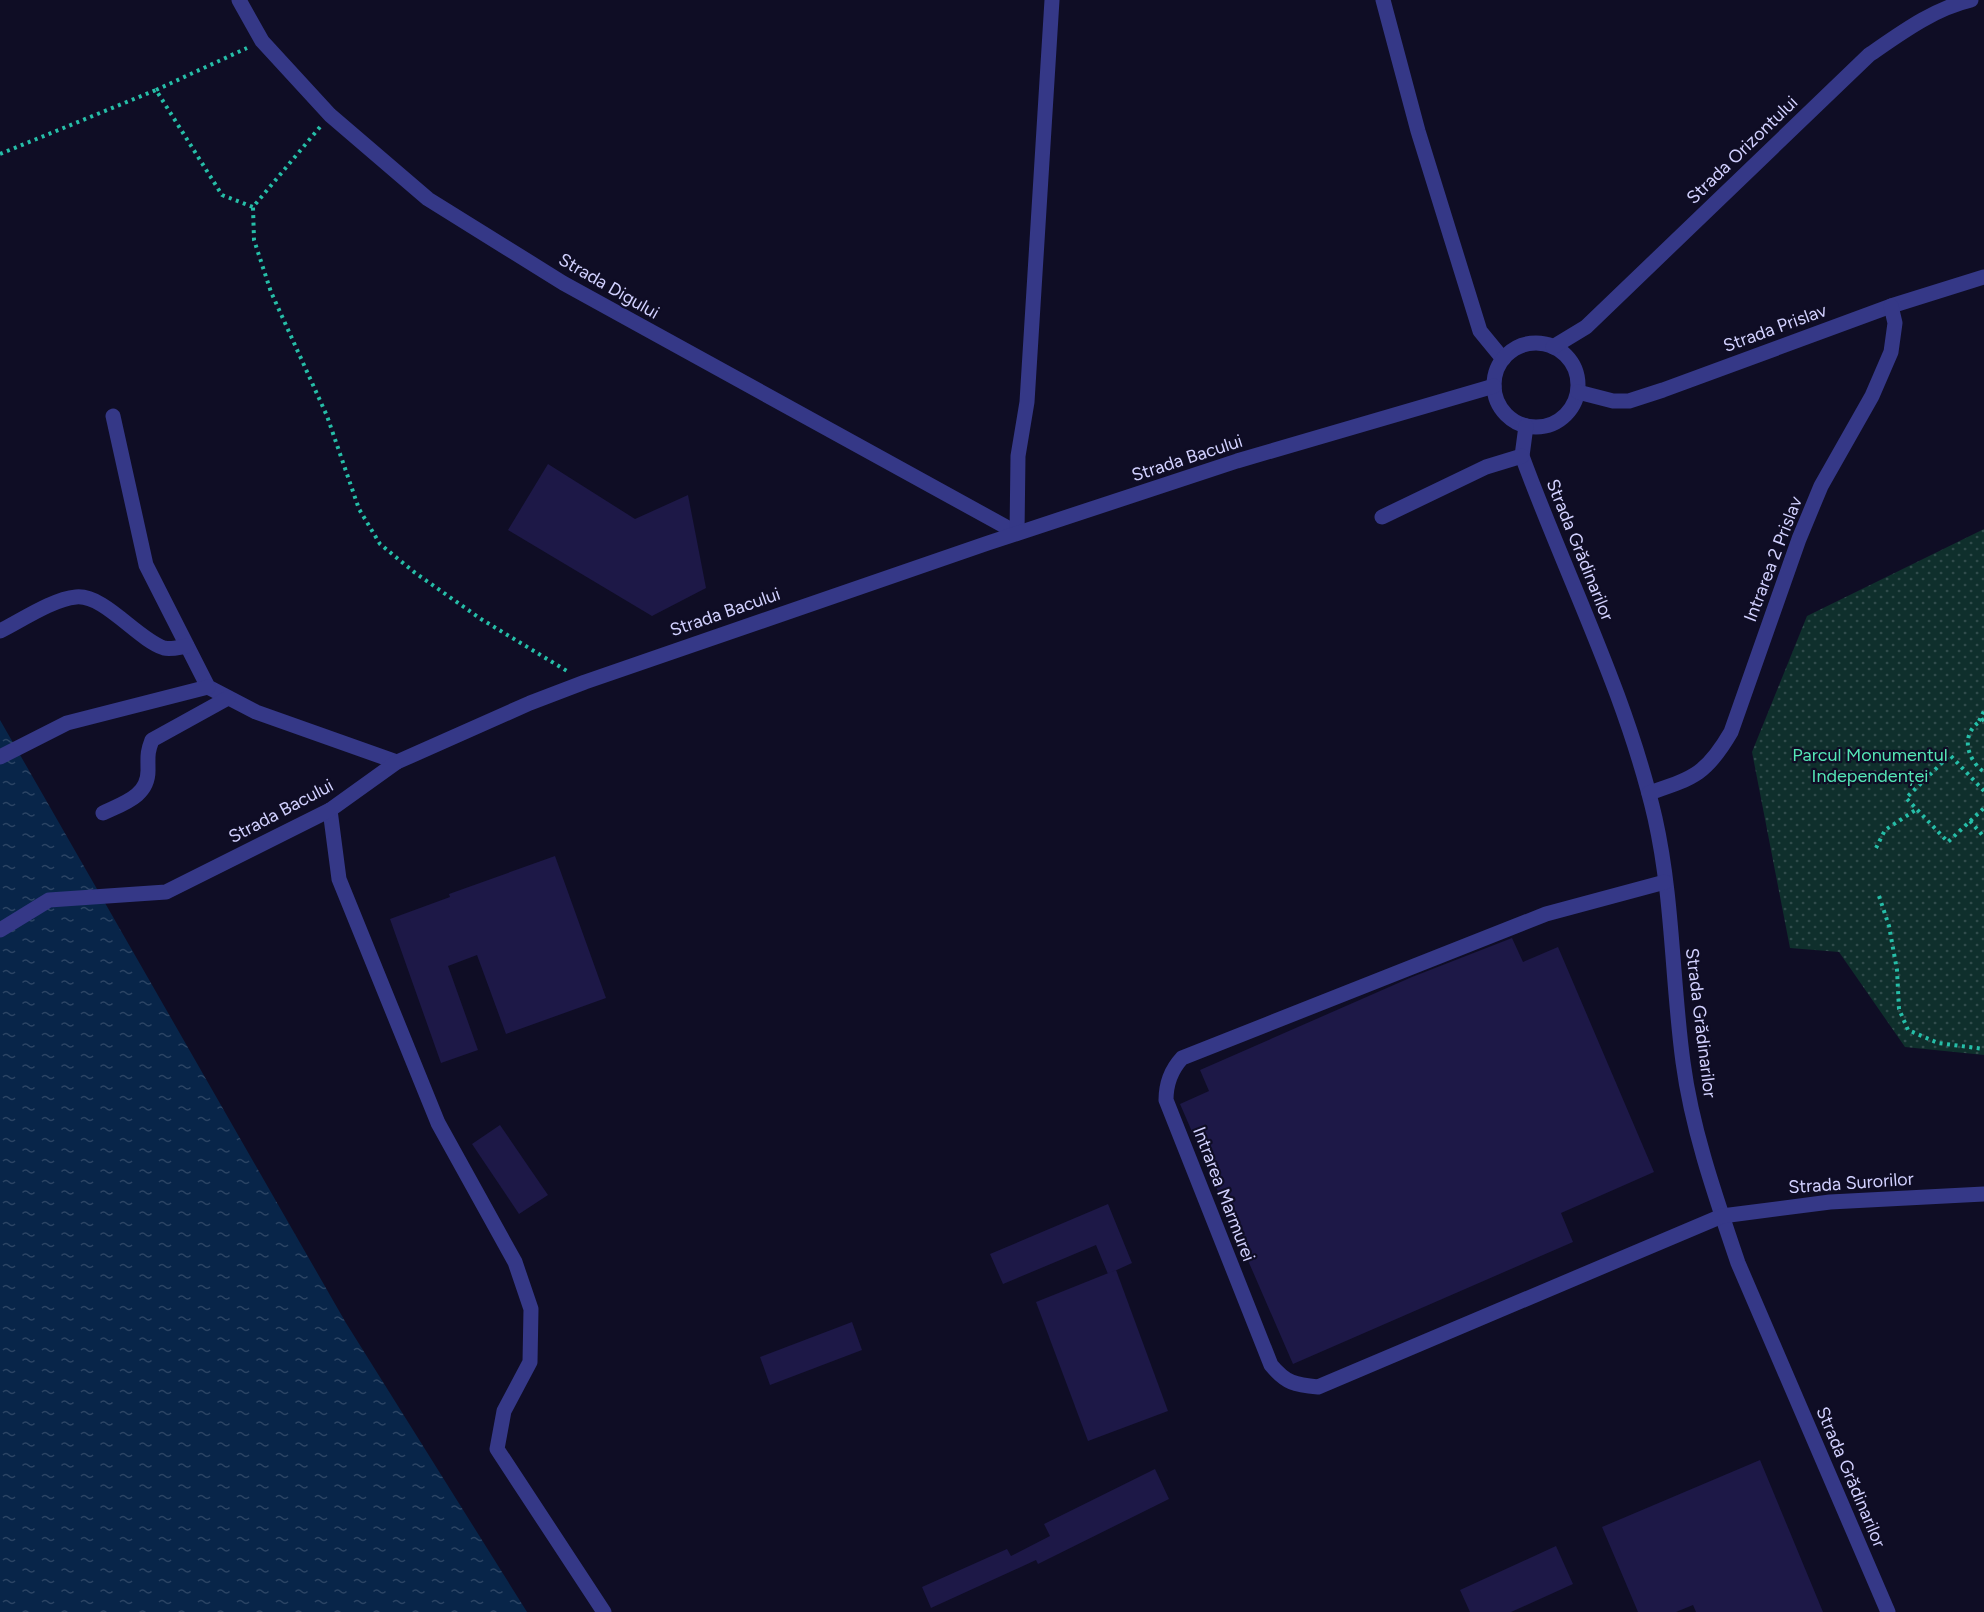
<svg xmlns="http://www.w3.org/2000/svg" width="1984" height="1612" font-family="Figtree,sans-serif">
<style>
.park{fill:url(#park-dots)}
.water{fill:url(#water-ripples)}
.building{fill:#1d1847}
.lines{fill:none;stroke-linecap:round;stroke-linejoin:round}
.path{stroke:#26bea8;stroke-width:4;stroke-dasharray:3 4.5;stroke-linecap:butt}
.minor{stroke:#353887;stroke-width:15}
.labels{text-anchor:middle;stroke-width:4.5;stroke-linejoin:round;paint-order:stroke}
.street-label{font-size:18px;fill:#d2d1ff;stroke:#0f0d25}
.park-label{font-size:18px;fill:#55e7b7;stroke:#0f0d25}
</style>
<defs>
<pattern id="park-dots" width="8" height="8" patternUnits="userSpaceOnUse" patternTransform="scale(1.5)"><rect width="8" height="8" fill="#0f2f2c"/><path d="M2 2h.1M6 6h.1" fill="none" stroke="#314c4c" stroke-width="1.8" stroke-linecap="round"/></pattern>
<pattern id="water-ripples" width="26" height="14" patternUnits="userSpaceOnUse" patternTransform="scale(1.5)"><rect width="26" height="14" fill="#082549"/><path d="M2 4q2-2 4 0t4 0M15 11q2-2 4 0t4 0" fill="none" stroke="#2b4464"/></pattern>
</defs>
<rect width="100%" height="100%" fill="#0f0d25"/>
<polygon class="park" points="1984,529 1984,1055 1905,1047 1839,952 1790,948 1752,752 1807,616"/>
<polygon class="water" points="0,720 346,1323 527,1612 0,1612"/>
<g class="building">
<polygon points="548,464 635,519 688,495 706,588 652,616 508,530"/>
<polygon points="555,856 606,998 506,1034 477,955 448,966 478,1050 441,1063 390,919 450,897 449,894"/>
<polygon points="1512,938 1523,962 1558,947 1654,1172 1561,1213 1573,1242 1293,1364 1180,1104 1209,1091 1200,1070 1412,977"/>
<polygon points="500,1125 548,1195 519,1214 472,1144"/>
<polygon points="1108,1204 1132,1263 1108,1274 1096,1245 1003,1284 990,1254"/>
<polygon points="1116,1270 1168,1411 1088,1441 1036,1302"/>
<polygon points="852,1322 862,1350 770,1385 760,1357"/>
<polygon points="1760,1460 1823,1612 1696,1612 1693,1605 1676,1612 1638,1612 1602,1527"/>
<polygon points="1155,1469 1169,1499 1038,1564 1036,1560 931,1608 922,1587 1007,1549 1011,1556 1050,1536 1044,1524"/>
<polygon points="1556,1546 1573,1584 1511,1612 1470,1612 1460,1590"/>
</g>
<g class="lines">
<g class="path">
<polyline points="156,90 247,48"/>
<polyline points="320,127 253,207 254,240 271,292 327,416 359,509 380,544 414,572 481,619 567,671"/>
<polyline points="0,154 156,90 222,195 253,207"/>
<path d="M1984,719C1960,731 1965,758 1984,772"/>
<polyline points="1979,721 1984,711"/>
<polyline points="1984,791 1950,755 1906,798 1948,842 1984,808"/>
<polyline points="1970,821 1984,837"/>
<polyline points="1876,848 1885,830 1917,809"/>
<polyline points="1879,896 1889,926 1897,970 1899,1009 1908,1030 1938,1043 1984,1049"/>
</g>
<g class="minor">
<polyline points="239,0 262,41 330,115 428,199 563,283 1017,533"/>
<polyline points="1383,0 1418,131 1480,331 1503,359"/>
<circle cx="1536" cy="385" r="42"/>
<path d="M1553,347L1586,327L1869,55C1901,33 1933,9 1971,0"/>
<polyline points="1578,392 1613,401 1629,401 1663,390 1891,306 1984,277"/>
<polyline points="113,416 146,565 208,687 256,712 397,762"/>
<path d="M1526,426L1522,456C1566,576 1626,693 1655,818C1673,898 1672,981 1683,1062C1692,1130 1716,1198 1738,1263L1888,1612"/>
<polyline points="1382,517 1486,467 1522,456"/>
<polyline points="1017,533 1018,456 1027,402 1052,0"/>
<path d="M0,631C22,620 53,599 76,597C104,594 137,639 164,648C171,650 180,647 187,646"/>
<polyline points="0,757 67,723 208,687"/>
<path d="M1649,793C1693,778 1706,775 1731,732L1799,539L1821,486L1872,396L1891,352L1895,323L1891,306"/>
<polyline points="330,810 339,879 438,1123 515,1262 531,1309 530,1362 504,1411 497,1449 604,1612"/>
<path d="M103,813C124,803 149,796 148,769C148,756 147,753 152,740L228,698"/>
<path d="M1665,882L1546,914L1182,1058C1171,1070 1166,1083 1166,1100L1271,1365C1286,1383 1295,1385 1318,1387L1722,1216L1830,1202L1984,1194"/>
<polyline points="0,930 49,900 166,892 330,810 397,762 530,703 585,682 988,543 1237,461 1494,386"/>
</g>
</g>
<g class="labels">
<g class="street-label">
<text transform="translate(1742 150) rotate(-44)" y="6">Strada Orizontului</text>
<text transform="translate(609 286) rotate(30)" y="6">Strada Digului</text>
<text transform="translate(1775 328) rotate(-20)" y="6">Strada Prislav</text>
<text transform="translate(1187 458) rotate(-18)" y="6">Strada Bacului</text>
<text transform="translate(1580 550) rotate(68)" y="6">Strada Grădinarilor</text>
<text transform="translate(1773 559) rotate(-69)" y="6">Intrarea 2 Prislav</text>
<text transform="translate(725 612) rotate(-19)" y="6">Strada Bacului</text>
<text transform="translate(281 811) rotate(-28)" y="6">Strada Bacului</text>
<text transform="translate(1701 1023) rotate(83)" y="6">Strada Grădinarilor</text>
<text transform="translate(1851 1183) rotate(-4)" y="6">Strada Surorilor</text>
<text transform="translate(1224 1194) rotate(69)" y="6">Intrarea Marmurei</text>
<text transform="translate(1851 1477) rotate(67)" y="6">Strada Grădinarilor</text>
</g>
<g class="park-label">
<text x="1870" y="761">Parcul Monumentul<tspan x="1870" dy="21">Independenței</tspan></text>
</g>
</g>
</svg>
